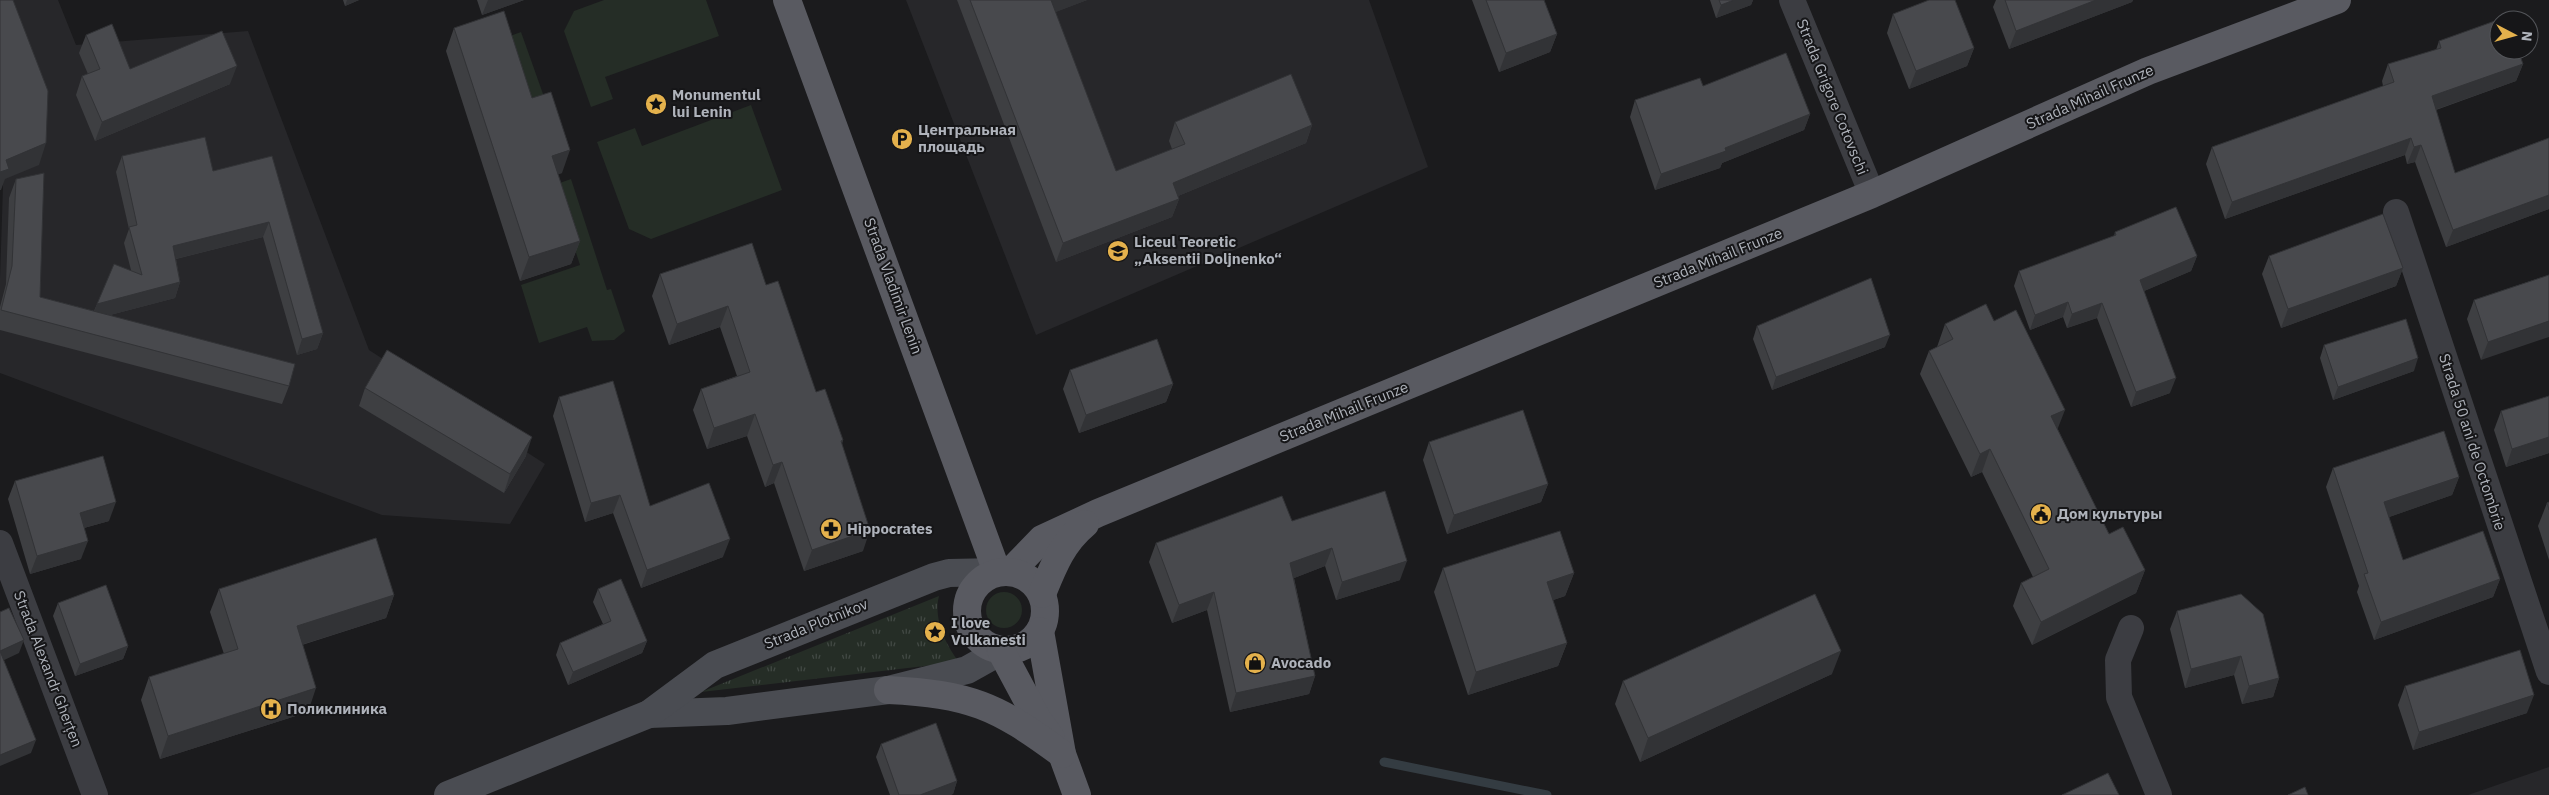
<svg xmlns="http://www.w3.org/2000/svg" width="2549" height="795" font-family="'IBM Plex Sans',sans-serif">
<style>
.built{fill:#27272a}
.green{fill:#252d26}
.park{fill:url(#park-tufts)}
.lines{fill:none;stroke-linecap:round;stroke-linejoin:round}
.stream{stroke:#343c42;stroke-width:9}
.street{stroke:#3c3d42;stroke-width:26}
.secondary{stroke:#4a4c52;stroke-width:28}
.primary{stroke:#595a61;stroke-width:28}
.wall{fill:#3e3f42}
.shaded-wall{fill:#323336}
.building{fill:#48494d;stroke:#323336}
.labels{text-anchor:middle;stroke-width:4;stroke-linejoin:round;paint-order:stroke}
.poi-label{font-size:15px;font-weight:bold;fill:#afb3bb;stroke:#161618;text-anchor:start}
.street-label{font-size:15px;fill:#afb3bb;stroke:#161618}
</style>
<defs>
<pattern id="park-tufts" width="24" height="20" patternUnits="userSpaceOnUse" patternTransform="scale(1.25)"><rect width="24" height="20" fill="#252d26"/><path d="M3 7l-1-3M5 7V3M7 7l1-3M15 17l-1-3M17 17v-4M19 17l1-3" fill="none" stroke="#424944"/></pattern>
</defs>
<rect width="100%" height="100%" fill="#1b1b1d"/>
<g class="built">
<polygon points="0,0 58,0 76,45 248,31 369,350 545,464 510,524 382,515 0,373 0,279 5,124 0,110"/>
<polygon points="906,0 1369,0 1428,167 1036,335"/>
<polygon points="2549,767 2549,795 2468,795"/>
</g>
<g class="green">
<polygon points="604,0 706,0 719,36 605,77 613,99 591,107 564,31 574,11"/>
<polygon points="521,32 548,108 525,116 499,40"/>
<polygon points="751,105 782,190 651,239 629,229 597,142 635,128 642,146"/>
<polygon points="571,179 607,290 611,289 625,331 614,340 592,341 587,327 539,343 521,285 580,265 554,185"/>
<circle cx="1004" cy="610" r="18"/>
</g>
<path class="park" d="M939,596C933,619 946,645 959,662L701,692Z"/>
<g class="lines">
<polyline class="stream" points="1384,762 1547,795"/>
<g class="street">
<polyline points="1792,0 1872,194"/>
<polyline points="2396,212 2549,672"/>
<polyline points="0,543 95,795"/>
<polyline points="2131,628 2118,660 2119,697 2159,795"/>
</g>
<g class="secondary">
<polyline points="649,714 727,711 888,690 967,670 1001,651"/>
<polyline points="448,795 649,714 715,665 934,577 949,573 997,572"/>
</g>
<g class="primary">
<polyline points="787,0 997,572"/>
<polyline points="1011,571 1042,539 1098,513 1872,194 2148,71 2337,0"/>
<circle cx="1006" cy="611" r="39"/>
<path d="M1042,594C1053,567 1062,543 1085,524"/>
<polyline points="1040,631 1062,754 1077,795"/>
<polyline points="1001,651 1038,720 1051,738"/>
<path d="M888,690C969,694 996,705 1062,754"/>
</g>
</g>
<g class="wall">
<polygon points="343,0 359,0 345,6"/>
<polygon points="477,0 524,0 482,15"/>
<polygon points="957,0 1087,0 1055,12 1116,171 1172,149 1169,141 1175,122 1312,125 1306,143 1178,196 1179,199 1172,217 1056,262"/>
<polygon points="1472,0 1544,0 1557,34 1550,52 1499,72"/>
<polygon points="1710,0 1753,0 1751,5 1716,18"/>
<polygon points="1996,0 2133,0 2132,2 2009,49 1993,7"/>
<polygon points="1893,14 1974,48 1967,66 1909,89 1887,33"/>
<polygon points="454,28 532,98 562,173 558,174 580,241 571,264 520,281 446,51"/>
<polygon points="86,35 130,69 230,84 95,141 76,95 82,76 88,74 79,53"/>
<polygon points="2439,41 2523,64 2516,81 2436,110 2455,173 2549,138 2549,209 2446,247 2415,162 2407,164 2405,155 2225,219 2206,164 2212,147 2383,86 2382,81 2388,64 2436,50"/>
<polygon points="1703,86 1810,114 1804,130 1722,163 1720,168 1655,190 1630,117 1635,100"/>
<polygon points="122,156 213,171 272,156 323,333 317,349 297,355 263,237 176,259 180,282 175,298 110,315 289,386 282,404 0,330 0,307 6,284 9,198 16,179 40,297 94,311 97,304 131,270 124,243 129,229 116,172"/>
<polygon points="2115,232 2197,256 2191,271 2144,291 2170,393 2131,407 2097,318 2067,328 2063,317 2030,330 2014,286 2019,271 2114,236"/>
<polygon points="2269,256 2403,268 2396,286 2281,328 2262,274"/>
<polygon points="660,274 766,285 816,392 843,440 842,444 863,551 804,571 774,483 765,487 747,436 707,449 693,410 701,389 737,376 720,327 669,345 652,296"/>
<polygon points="2549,275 2481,360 2467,319 2474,300"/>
<polygon points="1994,321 2058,430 2109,534 2145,570 2136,593 2032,645 2013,606 2021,583 2033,577 1982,472 1971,477 1920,374 1929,351 1937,347 1945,324"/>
<polygon points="1757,326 1885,347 1772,390 1753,339"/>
<polygon points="2324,345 2414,371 2333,400 2320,358"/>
<polygon points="1070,370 1173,384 1166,402 1079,433 1063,389"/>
<polygon points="365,388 526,456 504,493 359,406"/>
<polygon points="2549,396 2549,453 2506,467 2494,430 2501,411"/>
<polygon points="559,397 650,506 723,557 641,588 613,513 585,522 553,416"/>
<polygon points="1429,442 1548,484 1541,502 1447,534 1423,460"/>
<polygon points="2333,468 2459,477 2452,495 2389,517 2403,560 2500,579 2493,597 2374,640 2357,592 2359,586 2326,487"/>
<polygon points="15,481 109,521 84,528 81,559 30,574 8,499"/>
<polygon points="2549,502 2549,560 2538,526 2547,503"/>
<polygon points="1292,521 1400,580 1336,600 1325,566 1294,578 1315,676 1309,694 1230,712 1207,610 1172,623 1149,562 1156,543"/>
<polygon points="1443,568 1574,573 1565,596 1553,600 1567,643 1558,666 1468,695 1434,592"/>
<polygon points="219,589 394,595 386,618 302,645 308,712 160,759 141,700 149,677 224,654 210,612"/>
<polygon points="598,589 647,641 642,653 568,685 556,655 560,643 603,624 593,602"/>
<polygon points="58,603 128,646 123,659 75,676 53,616"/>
<polygon points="2177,611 2279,678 2273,697 2242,704 2234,675 2185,688 2170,629"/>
<polygon points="1832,674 1640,762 1615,704 1623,681"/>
<polygon points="2405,686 2527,713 2413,750 2398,705"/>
<polygon points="881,744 957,781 953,794 950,795 890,795 876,757"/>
</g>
<g class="shaded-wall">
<polygon points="347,0 359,0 345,6"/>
<polygon points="488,0 524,0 482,15"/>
<polygon points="1049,0 1087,0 1043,17"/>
<polygon points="1734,0 1753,0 1751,5 1716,18 1721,5"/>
<polygon points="2096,0 2133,0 2132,2 2009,49 2016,31"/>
<polygon points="1557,34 1550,52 1499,72 1506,53"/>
<polygon points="1974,48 1967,66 1909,89 1916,71"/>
<polygon points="2523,64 2516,81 2426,113 2432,96"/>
<polygon points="237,66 230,84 95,141 102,122"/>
<polygon points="1810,114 1804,130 1722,163 1720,168 1655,190 1661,174"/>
<polygon points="1312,125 1306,143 1166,201 1173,183"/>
<polygon points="2411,138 2405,155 2225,219 2232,202"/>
<polygon points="46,143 39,165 5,179 1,190 0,190 0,172 6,160"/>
<polygon points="2421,145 2415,162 2407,164 2414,147"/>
<polygon points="570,150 562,173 543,179 552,156"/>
<polygon points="2549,195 2549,209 2446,247 2453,230"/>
<polygon points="1179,199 1172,217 1056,262 1063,243"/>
<polygon points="269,222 263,237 167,261 173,246"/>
<polygon points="580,241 571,264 520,281 529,257"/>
<polygon points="2197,256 2191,271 2135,295 2140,280"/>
<polygon points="2403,268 2396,286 2281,328 2288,309"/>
<polygon points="180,282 175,298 91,320 97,304"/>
<polygon points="2068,302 2063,317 2030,330 2035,315"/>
<polygon points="2102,303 2097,318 2067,328 2072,314"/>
<polygon points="728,306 720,327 669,345 677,324"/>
<polygon points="2549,321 2549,337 2481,360 2488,342"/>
<polygon points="323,333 317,349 297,355 302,339"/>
<polygon points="1890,335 1885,347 1772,390 1776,377"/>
<polygon points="2418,358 2414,371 2333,400 2338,387"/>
<polygon points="2176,378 2170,393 2131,407 2136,392"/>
<polygon points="1173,384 1166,402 1079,433 1086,415"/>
<polygon points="2065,410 2056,433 2051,416"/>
<polygon points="755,414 747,436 707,449 714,428"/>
<polygon points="532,437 526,456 504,493 510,474"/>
<polygon points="2549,437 2549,453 2506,467 2512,449"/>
<polygon points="1990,449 1982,472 1971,477 1980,454"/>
<polygon points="782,462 774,483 765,487 773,465"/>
<polygon points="2459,477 2452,495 2378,521 2384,502"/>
<polygon points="1548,484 1541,502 1447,534 1454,515"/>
<polygon points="620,495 613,513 585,522 591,503"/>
<polygon points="116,502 109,521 73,531 80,513"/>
<polygon points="870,530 863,551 804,571 812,550"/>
<polygon points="730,539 723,557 641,588 647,570"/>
<polygon points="88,541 81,559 30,574 37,556"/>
<polygon points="1332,548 1325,566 1284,582 1290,563"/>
<polygon points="1407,561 1400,580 1336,600 1342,582"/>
<polygon points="2145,570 2136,593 2032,645 2041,622"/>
<polygon points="1574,573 1565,596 1539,605 1547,582"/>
<polygon points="2500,579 2493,597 2374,640 2381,622"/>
<polygon points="1214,592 1207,610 1172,623 1179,605"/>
<polygon points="394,595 386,618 288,649 297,626"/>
<polygon points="24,640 19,653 0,662 0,651"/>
<polygon points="647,641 642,653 568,685 573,672"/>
<polygon points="1567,643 1558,666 1468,695 1476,672"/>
<polygon points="128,646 123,659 75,676 80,664"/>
<polygon points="1841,651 1832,674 1640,762 1648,738"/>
<polygon points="2241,656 2234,675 2185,688 2191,669"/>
<polygon points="1315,676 1309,694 1230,712 1236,693"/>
<polygon points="2279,678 2273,697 2242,704 2249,686"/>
<polygon points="316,688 308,712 160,759 168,736"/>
<polygon points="2534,695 2527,713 2413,750 2419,732"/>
<polygon points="36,740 31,753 0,766 0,755"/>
<polygon points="957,781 953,794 950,795 920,795"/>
</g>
<g class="building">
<polygon points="0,0 13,0 48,91 46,143 6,160 9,169 0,172"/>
<polygon points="970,0 1051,0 1116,171 1185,144 1175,122 1291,74 1312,125 1173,183 1179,199 1063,243"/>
<polygon points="1486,0 1544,0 1557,34 1506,53"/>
<polygon points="1719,0 1734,0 1721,5"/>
<polygon points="1929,0 1955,0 1974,48 1916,71 1893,14"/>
<polygon points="2005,0 2096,0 2016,31"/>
<polygon points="504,11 532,98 551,92 570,150 552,156 580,241 529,257 454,28"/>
<polygon points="2506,17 2507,20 2499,20 2499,50 2518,50 2523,64 2432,96 2455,173 2549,138 2549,195 2453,230 2421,145 2414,147 2411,138 2232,202 2212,147 2394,82 2388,64 2441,48 2439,41"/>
<polygon points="112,24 130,69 222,31 237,66 102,122 82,76 100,69 86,35"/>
<polygon points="1786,53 1810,114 1725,148 1726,151 1661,174 1635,100 1700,78 1703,86"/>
<polygon points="205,137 213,171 272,156 323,333 302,339 269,222 173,246 180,282 97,304 114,264 142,275 129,227 137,225 122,156"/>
<polygon points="44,173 40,297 295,364 289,386 1,310 12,266 16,179"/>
<polygon points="2176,207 2197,256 2140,280 2176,378 2136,392 2102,303 2072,314 2068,302 2035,315 2019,271 2116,235 2115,232"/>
<polygon points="2383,214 2403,268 2288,309 2269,256"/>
<polygon points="752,243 766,285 778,281 816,392 825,389 843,440 841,441 870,530 812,550 782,462 773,465 755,414 714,428 701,389 750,372 728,306 677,324 660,274"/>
<polygon points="2549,275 2549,321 2488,342 2474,300"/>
<polygon points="1871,278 1890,335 1776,377 1757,326"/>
<polygon points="1986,304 1994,321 2016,310 2065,410 2051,416 2109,534 2123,527 2145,570 2041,622 2021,583 2049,569 1990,449 1980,454 1929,351 1953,339 1945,324"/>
<polygon points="2406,319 2418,358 2338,387 2324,345"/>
<polygon points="1157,339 1173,384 1086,415 1070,370"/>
<polygon points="387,350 532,437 510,474 365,388"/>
<polygon points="613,381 650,506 709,483 730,539 647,570 620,495 591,503 559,397"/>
<polygon points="2549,396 2549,437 2512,449 2501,411"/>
<polygon points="1523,410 1548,484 1454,515 1429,442"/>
<polygon points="2444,431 2459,477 2384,502 2403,560 2483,531 2500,579 2381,622 2364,574 2368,573 2333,468"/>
<polygon points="103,456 116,502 80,513 88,541 37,556 15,481"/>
<polygon points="1385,491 1407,561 1342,582 1332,548 1290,563 1315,676 1236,693 1214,592 1179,605 1156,543 1282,496 1292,521"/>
<polygon points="2549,502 2549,510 2547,503"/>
<polygon points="1560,531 1574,573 1547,582 1567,643 1476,672 1443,568"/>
<polygon points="376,538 394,595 297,626 316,688 168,736 149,677 238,649 219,589"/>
<polygon points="621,579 647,641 573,672 560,643 611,621 598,589"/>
<polygon points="106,585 128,646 80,664 58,603"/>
<polygon points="1815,594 1841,651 1648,738 1623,681"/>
<polygon points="2241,594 2263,614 2279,678 2249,686 2241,656 2191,669 2177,611"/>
<polygon points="9,608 24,640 0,651 0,612"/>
<polygon points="2520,650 2534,695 2419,732 2405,686"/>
<polygon points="0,651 36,740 0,755"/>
<polygon points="936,723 957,781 920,795 899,795 881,744"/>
<polygon points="2108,773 2119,795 2062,795"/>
<polygon points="2305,787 2308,795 2288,795"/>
</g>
<defs>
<g id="sight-disc" transform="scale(1.125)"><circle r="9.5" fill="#e4b14c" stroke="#161618"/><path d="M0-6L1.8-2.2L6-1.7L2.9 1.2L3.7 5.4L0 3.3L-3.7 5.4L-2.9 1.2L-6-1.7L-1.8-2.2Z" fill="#111"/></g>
<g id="parking-disc" transform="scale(1.125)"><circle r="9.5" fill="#e4b14c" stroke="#161618"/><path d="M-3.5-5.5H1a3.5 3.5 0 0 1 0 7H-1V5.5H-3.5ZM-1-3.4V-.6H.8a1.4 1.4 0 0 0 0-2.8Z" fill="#111"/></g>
<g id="school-disc" transform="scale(1.125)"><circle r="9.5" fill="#e4b14c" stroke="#161618"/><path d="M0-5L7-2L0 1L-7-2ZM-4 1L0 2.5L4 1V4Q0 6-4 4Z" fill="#111"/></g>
<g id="civic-disc" transform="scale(1.125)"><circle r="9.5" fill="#e4b14c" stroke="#161618"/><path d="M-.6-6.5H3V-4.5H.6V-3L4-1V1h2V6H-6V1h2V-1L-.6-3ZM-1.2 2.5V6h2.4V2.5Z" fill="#111"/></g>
<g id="pharmacy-disc" transform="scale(1.125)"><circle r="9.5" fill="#e4b14c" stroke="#161618"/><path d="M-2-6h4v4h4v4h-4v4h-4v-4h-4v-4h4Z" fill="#111"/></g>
<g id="shop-disc" transform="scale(1.125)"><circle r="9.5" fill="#e4b14c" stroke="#161618"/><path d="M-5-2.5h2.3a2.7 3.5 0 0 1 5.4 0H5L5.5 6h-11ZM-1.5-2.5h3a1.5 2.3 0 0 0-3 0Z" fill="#111"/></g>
<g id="hospital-disc" transform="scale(1.125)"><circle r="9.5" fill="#e4b14c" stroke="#161618"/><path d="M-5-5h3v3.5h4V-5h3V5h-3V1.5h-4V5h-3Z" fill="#111"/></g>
</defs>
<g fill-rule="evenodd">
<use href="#sight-disc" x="656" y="104"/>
<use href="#parking-disc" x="902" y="139"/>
<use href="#school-disc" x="1118" y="251"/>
<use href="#civic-disc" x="2041" y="514"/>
<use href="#pharmacy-disc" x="831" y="529"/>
<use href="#sight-disc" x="935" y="632"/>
<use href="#shop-disc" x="1255" y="663"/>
<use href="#hospital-disc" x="271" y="709"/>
</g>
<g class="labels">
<g class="poi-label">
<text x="672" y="100">Monumentul<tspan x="672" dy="17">lui Lenin</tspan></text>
<text x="918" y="135">Центральная<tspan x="918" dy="17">площадь</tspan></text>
<text x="1134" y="247">Liceul Teoretic<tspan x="1134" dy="17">„Aksentii Doljnenko“</tspan></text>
<text x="2057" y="519">Дом культуры</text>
<text x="847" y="534">Hippocrates</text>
<text x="951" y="628">I love<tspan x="951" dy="17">Vulkanesti</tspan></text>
<text x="1271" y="668">Avocado</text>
<text x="287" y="714">Поликлиника</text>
</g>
<g class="street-label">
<text transform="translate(1832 97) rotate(68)" y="5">Strada Grigore Cotovschi</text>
<text transform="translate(2090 97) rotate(-24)" y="5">Strada Mihail Frunze</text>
<text transform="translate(1718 258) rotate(-22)" y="5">Strada Mihail Frunze</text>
<text transform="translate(893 286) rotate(70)" y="5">Strada Vladimir Lenin</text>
<text transform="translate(1344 412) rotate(-22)" y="5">Strada Mihail Frunze</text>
<text transform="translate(2472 442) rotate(72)" y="5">Strada 50 ani de Octombrie</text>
<text transform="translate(816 624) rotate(-22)" y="5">Strada Plotnikov</text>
<text transform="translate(48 669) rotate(69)" y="5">Strada Alexandr Gherțen</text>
</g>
</g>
<g transform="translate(2514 35) rotate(96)"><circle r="24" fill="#161618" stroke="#535559"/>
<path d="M0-4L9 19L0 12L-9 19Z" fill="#e4b14c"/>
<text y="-8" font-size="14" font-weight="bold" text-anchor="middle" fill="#afb3bb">N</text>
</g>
</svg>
